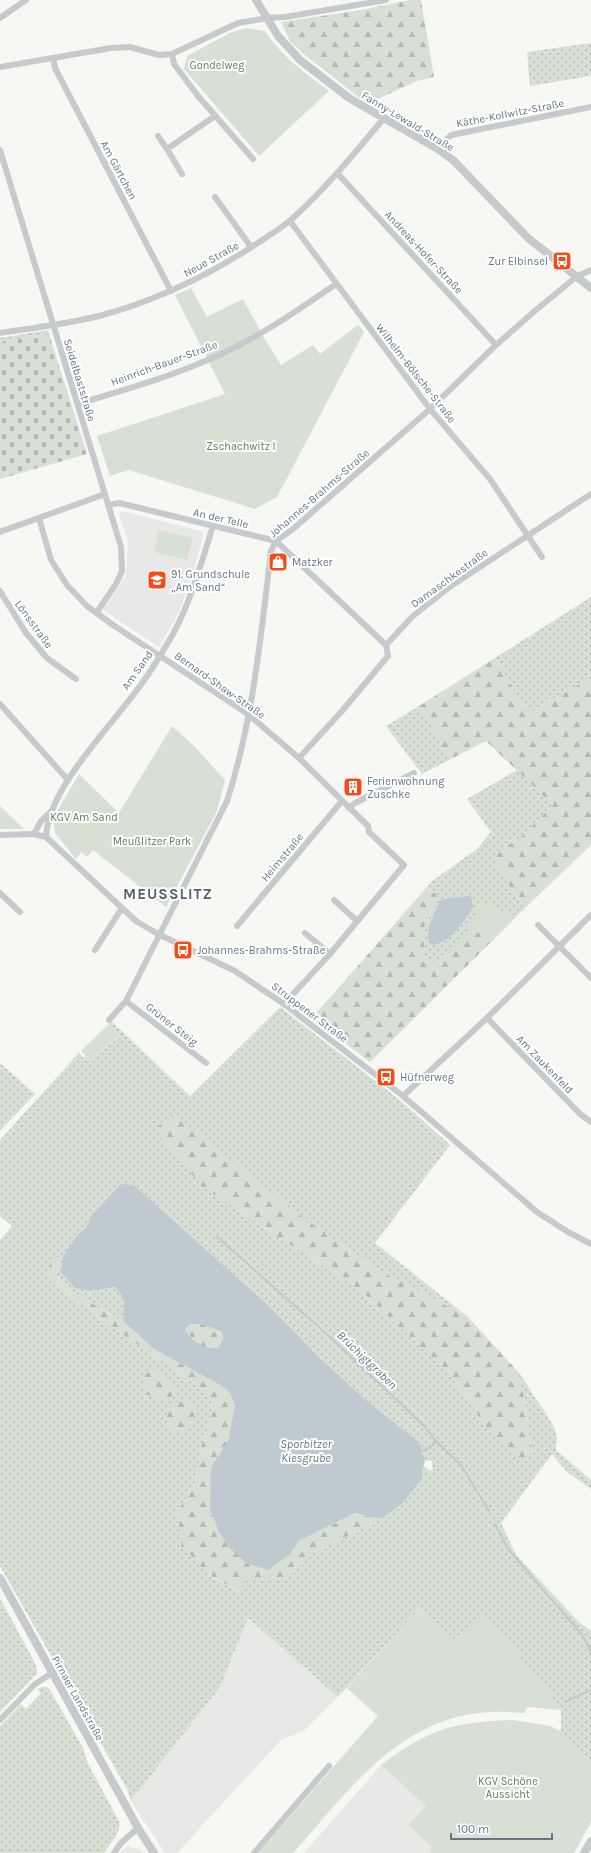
<svg xmlns="http://www.w3.org/2000/svg" width="591" height="1853" font-family="Karla,sans-serif">
<style>
.built{fill:#e8e9e7}
.grass{fill:url(#grass-dots);fill-rule:evenodd}
.forest{fill:url(#forest-firs)}
.cemetery{fill:url(#cemetery-stones)}
.green{fill:#d8dfd4}
.water{fill:#bfcad0;fill-rule:evenodd}
.lines{fill:none;stroke-linecap:round;stroke-linejoin:round}
.stream{stroke:#bfcad0;stroke-width:2}
.minor{stroke:#c6cacd;stroke-width:6}
.tertiary{stroke:#c6cacd;stroke-width:8}
.labels{text-anchor:middle;stroke-width:4;stroke-linejoin:round;paint-order:stroke}
.park-label{font-size:11px;fill:#64795f;stroke:#fff}
.street-label{font-size:11px;fill:#637787;stroke:#fff}
.poi-label{font-size:11px;fill:#637787;stroke:#fff;text-anchor:start}
.water-label{font-size:12px;font-style:italic;fill:#5f7983;stroke:#fff}
.district-label{font-size:15px;font-weight:bold;letter-spacing:1px;fill:#52606b;stroke:#fff}
</style>
<defs>
<pattern id="grass-dots" width="8" height="8" patternUnits="userSpaceOnUse"><rect width="8" height="8" fill="#d8dfd4"/><path d="M2 2h.1M6 6h.1" fill="none" stroke="#b3bab2" stroke-width="1.8" stroke-linecap="round"/></pattern>
<pattern id="forest-firs" width="22" height="20" patternUnits="userSpaceOnUse"><rect width="22" height="20" fill="#d8dfd4"/><path d="M5 1l3.5 6h-7zM16 11l3.5 6h-7z" fill="#b3bab2"/></pattern>
<pattern id="cemetery-stones" width="16" height="16" patternUnits="userSpaceOnUse"><rect width="16" height="16" fill="#d8dfd4"/><path d="M2 7V4a2 2 0 0 1 4 0v3zM10 15v-3a2 2 0 0 1 4 0v3z" fill="#b3bab2"/></pattern>
</defs>
<rect width="100%" height="100%" fill="#f7f7f3"/>
<g class="built">
<polygon points="123,511 204,532 192,577 178,614 159,647 103,610 126,576 128,541 119,514"/>
<polygon points="248,1618 338,1697 304,1731 281,1740 177,1853 165,1853 131,1801 220,1687"/>
<polygon points="381,1765 426,1806 432,1847 430,1853 304,1853"/>
<polygon points="129,1845 130,1847 140,1849 143,1853 119,1853"/>
</g>
<g class="grass">
<polygon points="591,43 591,76 530,86 527,52"/>
<polygon points="48,330 49,334 0,342 0,338"/>
<polygon points="591,597 591,678 528,713 495,658"/>
<polygon points="419,706 451,759 422,774 386,726"/>
<polygon points="517,770 553,805 522,836 505,847 496,866 525,908 490,943 474,929 434,963 424,956 424,927 438,896 427,887 431,882 477,849 491,832 467,799"/>
<path d="M280,1007L401,1101L450,1145L375,1243L468,1317L380,1271L303,1217L203,1187L362,1292L450,1374L483,1423L533,1454L520,1374L553,1425L557,1436L556,1450L591,1480V1489L566,1471L552,1454L501,1523L516,1555L579,1622L591,1631V1762L561,1731V1710L549,1692L524,1661L482,1615L457,1641L419,1608L338,1697L248,1618L220,1687L131,1801L127,1789L0,1566V1240L12,1226L0,1216V1140L79,1053L84,1059L85,1055L90,1060L120,1036L109,1024L111,1021L190,1096ZM134,1185L269,1306L319,1357L366,1400L419,1442L425,1460L432,1461L433,1469L430,1471L424,1466L421,1480L402,1504L381,1519L307,1556L279,1581H245L239,1592L207,1574L190,1554L177,1512L195,1485L201,1448L212,1412L211,1400L197,1386L67,1295L50,1282L56,1255L62,1258L59,1263L56,1276L72,1292L123,1321L124,1299L115,1287L91,1291L60,1271L63,1262L78,1234L85,1229L92,1215Z"/>
<polygon points="0,1063 35,1094 0,1131"/>
<polygon points="0,1598 37,1667 37,1674 0,1712"/>
<path d="M42,1687H47L50,1690L83,1748L87,1762L119,1821C122,1832 110,1844 104,1853H0V1726L21,1704L26,1709L41,1693L37,1689Z"/>
</g>
<g class="forest">
<polygon points="410,0 421,0 434,77 417,81 369,103 357,96 305,55 290,41 281,22 361,10"/>
<polygon points="495,658 528,713 591,678 591,845 525,908 496,866 497,854 505,847 522,836 553,805 486,741 451,759 419,706"/>
<polygon points="427,887 438,896 424,927 424,956 434,963 474,928 490,943 370,1062 312,1018"/>
<polygon points="175,1115 303,1217 380,1271 468,1317 520,1374 533,1454 519,1459 483,1423 450,1374 362,1292 203,1187 155,1130 164,1120"/>
<polygon points="56,1255 62,1258 59,1263 56,1276 72,1292 123,1321 154,1349 222,1386 230,1393 235,1405 228,1441 211,1467 289,1555 299,1541 355,1513 381,1519 307,1556 279,1581 245,1581 240,1592 206,1573 190,1554 182,1549 177,1512 195,1485 201,1448 212,1412 211,1400 197,1386 67,1295 50,1282 47,1270"/>
<path d="M190,1324H202L222,1332L223,1339L218,1348C201,1349 194,1343 185,1330Z"/>
<path d="M151,1369C166,1374 173,1377 176,1392L169,1398L157,1401L144,1392L143,1378Z"/>
<polygon points="175,1401 188,1402 197,1410 192,1423 183,1432 171,1431 166,1415"/>
</g>
<polygon class="cemetery" points="49,334 87,454 0,479 0,342"/>
<g class="green">
<path d="M247,28L265,31C281,56 306,74 329,91L259,156L184,69L187,56L232,32Z"/>
<polygon points="191,288 207,317 243,299 263,336 281,365 313,345 320,354 358,325 364,332 277,497 255,509 129,470 110,476 97,436 225,394 175,295"/>
<polygon points="159,530 193,538 187,560 154,552"/>
<polygon points="172,726 195,747 225,780 217,811 166,907 93,850 87,857 81,852 76,859 55,833 53,818 79,774 119,813"/>
<polygon points="0,806 24,829 0,829"/>
<polygon points="482,900 516,917 490,943 474,929 466,928 473,919"/>
<polygon points="109,1024 120,1035 90,1060 81,1051"/>
<path d="M419,1608L457,1641L482,1614C510,1645 539,1675 561,1710L528,1707L524,1713C502,1711 479,1711 457,1717C386,1735 340,1801 293,1853H258L378,1716L347,1688Z"/>
<path d="M513,1720L550,1726L561,1731L591,1762V1822L574,1853H430L432,1847L408,1825L426,1806L381,1765C429,1729 454,1722 513,1720Z"/>
</g>
<g class="water">
<path d="M467,896L471,897L473,908C463,922 450,944 431,945C422,931 436,914 440,900Z"/>
<path d="M121,1184L134,1185L269,1306L319,1357L366,1400L419,1442L425,1460L421,1480L402,1504L381,1519L355,1513L299,1541L289,1555L268,1570L246,1563L230,1548L219,1532L210,1509L211,1467L228,1441L235,1405L230,1393L222,1386L154,1349L123,1321L124,1299L115,1287L91,1291L75,1288L60,1271L63,1262L62,1258L78,1234L85,1229L92,1215ZM190,1324H202L222,1332L223,1339L218,1348C202,1349 194,1343 185,1330Z"/>
</g>
<g class="lines">
<g class="stream">
<polyline points="216,1236 330,1337 424,1426 436,1441 461,1465 489,1511"/>
<polyline points="422,1451 431,1447 436,1441"/>
<polyline points="495,1524 508,1549 583,1636 591,1652"/>
<polyline points="565,1702 591,1690"/>
</g>
<g class="minor">
<polyline points="0,18 26,0"/>
<polyline points="172,54 174,64 198,96 253,159"/>
<polyline points="53,58 55,68 171,291"/>
<polyline points="0,67 111,48 130,47 159,55 172,54 238,23 268,18 285,17 386,0"/>
<polyline points="158,136 167,149"/>
<polyline points="438,149 451,135 591,107"/>
<polyline points="0,150 121,547 122,571 116,584 97,612"/>
<polyline points="182,174 167,149 215,116"/>
<polyline points="338,174 496,345"/>
<polyline points="215,197 251,247"/>
<polyline points="290,221 430,409 490,479 542,557"/>
<path d="M0,333C33,328 66,324 99,316C152,302 201,279 247,250C262,240 279,230 292,219C326,188 355,153 384,118"/>
<path d="M78,404C120,391 164,379 205,361C252,342 294,313 336,284"/>
<polyline points="108,505 119,503 276,541 386,645"/>
<polyline points="39,518 51,560 67,585 87,606 113,625 248,714 299,758 368,826 369,832 404,865 330,954 284,1004"/>
<polyline points="0,532 105,494"/>
<polyline points="0,591 26,633 47,658 76,679"/>
<polyline points="0,704 68,780"/>
<polyline points="299,758 342,711 388,656 386,645 413,616 451,586 591,494"/>
<polyline points="349,808 355,803 414,773"/>
<polyline points="34,834 41,821 50,812"/>
<polyline points="0,835 34,834 46,837 136,921 158,934 235,971 284,1004 403,1096 537,1212 568,1232 591,1244"/>
<path d="M46,837C48,783 123,716 151,670C162,653 173,636 181,618C195,588 203,557 213,526"/>
<polyline points="0,893 20,912"/>
<polyline points="334,900 357,921"/>
<polyline points="538,925 591,978"/>
<polyline points="237,926 342,801"/>
<polyline points="305,933 330,954"/>
<polyline points="95,950 122,908"/>
<polyline points="126,1001 206,1063"/>
<polyline points="487,1018 580,1114 591,1122"/>
<path d="M109,1020L126,1001L227,801C253,721 261,635 271,551L276,541L293,529L430,409L496,345L536,310L576,277L591,270"/>
<polyline points="403,1096 487,1018 591,915"/>
<polyline points="0,1720 35,1684 52,1673"/>
<polyline points="114,1853 121,1843 138,1828"/>
<polyline points="254,1853 329,1766"/>
</g>
<g class="tertiary">
<polyline points="256,0 278,36 300,60 349,98 438,149 454,161 528,238 591,288"/>
<polyline points="0,1578 138,1828 154,1853"/>
<polyline points="584,1853 591,1841"/>
</g>
</g>
<defs>
<g id="bus-square" transform="scale(1)"><rect x="-9" y="-9" width="18" height="18" rx="4" fill="#f34c18" stroke="#fff"/><path d="M-5-6H5V4H4V6H2V4H-2V6H-4V4H-5ZM-3.5-4V0h7V-4ZM-3.5 1.2v1.5H-2V1.2ZM2 1.2v1.5H3.5V1.2Z" fill="#fff"/></g>
<g id="shop-square" transform="scale(1)"><rect x="-9" y="-9" width="18" height="18" rx="4" fill="#f34c18" stroke="#fff"/><path d="M-5-2.5h2.3a2.7 3.5 0 0 1 5.4 0H5L5.5 6h-11ZM-1.5-2.5h3a1.5 2.3 0 0 0-3 0Z" fill="#fff"/></g>
<g id="school-square" transform="scale(1)"><rect x="-9" y="-9" width="18" height="18" rx="4" fill="#f34c18" stroke="#fff"/><path d="M0-5L7-2L0 1L-7-2ZM-4 1L0 2.5L4 1V4Q0 6-4 4Z" fill="#fff"/></g>
<g id="building-square" transform="scale(1)"><rect x="-9" y="-9" width="18" height="18" rx="4" fill="#f34c18" stroke="#fff"/><path d="M-4-6H4V6H1V3H-1V6H-4ZM-2.5-4.3h1.7v1.8h-1.7ZM.8-4.3h1.7v1.8H.8ZM-2.5-1h1.7V.8h-1.7ZM.8-1h1.7V.8H.8Z" fill="#fff"/></g>
</defs>
<g fill-rule="evenodd">
<use href="#bus-square" x="562" y="261"/>
<use href="#shop-square" x="278" y="562"/>
<use href="#school-square" x="157" y="580"/>
<use href="#building-square" x="353" y="787"/>
<use href="#bus-square" x="183" y="950"/>
<use href="#bus-square" x="386" y="1077"/>
</g>
<g class="labels">
<g class="park-label">
<text x="217" y="69">Gondelweg</text>
<text x="241" y="450">Zschachwitz I</text>
<text x="84" y="821">KGV Am Sand</text>
<text x="152" y="845">Meußlitzer Park</text>
<text x="508" y="1785">KGV Schöne<tspan x="508" dy="13">Aussicht</tspan></text>
</g>
<g class="street-label">
<text transform="translate(510 113) rotate(-11)" y="4">Käthe-Kollwitz-Straße</text>
<text transform="translate(408 121) rotate(31)" y="4">Fanny-Lewald-Straße</text>
<text transform="translate(119 170) rotate(62)" y="4">Am Gärtchen</text>
<text transform="translate(424 252) rotate(47)" y="4">Andreas-Hofer-Straße</text>
<text transform="translate(211 259) rotate(-29)" y="4">Neue Straße</text>
<text transform="translate(164 363) rotate(-20)" y="4">Heinrich-Bauer-Straße</text>
<text transform="translate(416 373) rotate(52)" y="4">Wilhelm-Bölsche-Straße</text>
<text transform="translate(80 380) rotate(73)" y="4">Seidelbaststraße</text>
<text transform="translate(319 493) rotate(-41)" y="4">Johannes-Brahms-Straße</text>
<text transform="translate(221 518) rotate(13)" y="4">An der Telle</text>
<text transform="translate(449 578) rotate(-36)" y="4">Damaschkestraße</text>
<text transform="translate(34 624) rotate(54)" y="4">Lönsstraße</text>
<text transform="translate(137 670) rotate(-55)" y="4">Am Sand</text>
<text transform="translate(220 685) rotate(35)" y="4">Bernard-Shaw-Straße</text>
<text transform="translate(282 857) rotate(-50)" y="4">Heimstraße</text>
<text transform="translate(310 1012) rotate(37)" y="4">Struppener Straße</text>
<text transform="translate(172 1024) rotate(38)" y="4">Grüner Steig</text>
<text transform="translate(545 1064) rotate(46)" y="4">Am Zaukenfeld</text>
<text transform="translate(78 1698) rotate(61)" y="4">Pirnaer Landstraße</text>
</g>
<g class="poi-label">
<text x="548" y="265" text-anchor="end">Zur Elbinsel</text>
<text x="292" y="566">Matzker</text>
<text x="171" y="578">91. Grundschule<tspan x="171" dy="13">„Am Sand“</tspan></text>
<text x="367" y="785">Ferienwohnung<tspan x="367" dy="13">Zuschke</tspan></text>
<text x="197" y="954">Johannes-Brahms-Straße</text>
<text x="400" y="1081">Hüfnerweg</text>
</g>
<g class="water-label">
<text transform="translate(367 1360) rotate(44)" y="4">Brüchigtgraben</text>
<text x="306" y="1448">Sporbitzer<tspan x="306" dy="14">Kiesgrube</tspan></text>
</g>
<g class="district-label">
<text x="168" y="899">MEUSSLITZ</text>
</g>
</g>
<path d="M451 1833v6h101v-6" fill="none" stroke="#637787" stroke-width="2"/>
<text x="457" y="1833" font-size="12" fill="#637787" stroke="#ffffff" stroke-width="3" paint-order="stroke">100 m</text>
</svg>
